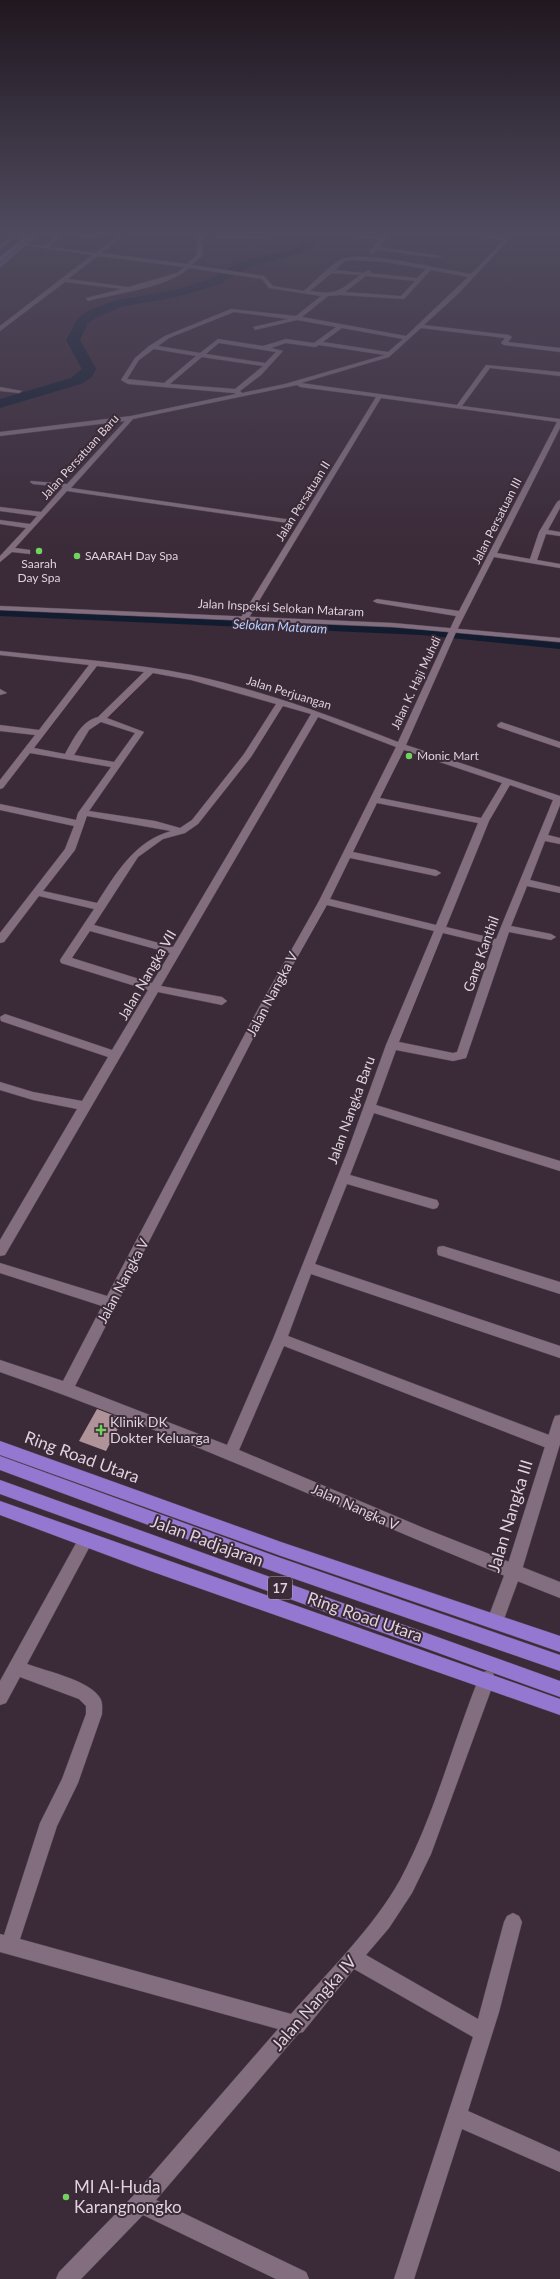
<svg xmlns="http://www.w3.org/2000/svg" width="560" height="2279" font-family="Lato,sans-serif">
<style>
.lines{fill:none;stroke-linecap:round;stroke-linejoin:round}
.canal{fill:#121c30;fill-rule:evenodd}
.river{fill:#121c30;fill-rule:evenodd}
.building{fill:#b09399}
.street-casing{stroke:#564855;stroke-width:1}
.secondary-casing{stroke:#564855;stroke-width:1}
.highway-casing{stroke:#564855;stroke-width:1}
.street{fill:#826e7f;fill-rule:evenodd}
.secondary{fill:#826e7f;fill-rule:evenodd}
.highway{fill:#9377d1;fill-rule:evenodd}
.poi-dot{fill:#71d35e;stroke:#3b2a38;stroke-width:1.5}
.labels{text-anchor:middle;stroke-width:4;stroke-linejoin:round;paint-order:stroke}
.far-street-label{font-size:12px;fill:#dfd3dd;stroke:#3b2a38}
.far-poi-label{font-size:12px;fill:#dfd3dd;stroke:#3b2a38;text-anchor:start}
.far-water-label{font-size:13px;font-style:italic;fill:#b6cffe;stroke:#3b2a38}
.shield{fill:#3b2a38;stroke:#aea0ac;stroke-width:1}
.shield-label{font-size:13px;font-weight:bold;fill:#dfd3dd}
.street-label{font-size:14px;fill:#dfd3dd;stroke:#3b2a38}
.poi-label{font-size:14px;fill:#dfd3dd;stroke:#3b2a38;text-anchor:start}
.near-street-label{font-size:17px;fill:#dfd3dd;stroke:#3b2a38}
.near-poi-label{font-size:17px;fill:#dfd3dd;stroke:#3b2a38;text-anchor:start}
</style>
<rect width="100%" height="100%" fill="#3b2a38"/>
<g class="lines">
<polygon class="canal" points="0,610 421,629 560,643 560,649 421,635 0,616"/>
<polygon class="river" points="311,235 323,235 323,239 301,253 248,268 220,284 181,296 120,307 98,317 88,323 80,340 96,369 92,377 81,384 0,408 0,399 71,378 82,369 66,340 78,318 88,311 113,301 179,289 212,278 240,262 293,249 311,238"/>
</g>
<polygon class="building" points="97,1409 123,1419 106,1451 79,1441"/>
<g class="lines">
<g class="street-casing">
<g id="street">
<path d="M57,235H62L49,247L96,253L119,235H124L101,253L187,264L197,255L198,235H202L203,255L192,265L264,276L273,286L304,291C313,283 333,262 342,259C365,250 444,270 471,274L504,240L476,235L506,237L509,235H513L459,293L424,325L509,335L512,337L508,342L560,348V352L504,345L501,343L505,338L421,328L389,357L301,383L457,405L486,365L560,372V376L490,368L462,406L560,419V428L497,553L530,559L539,532L557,502L560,500V508L548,530L560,532V536L546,534L537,560L560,564V568L494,557L456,632L406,745L560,796V805L548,835L560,838V844L545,841L530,880L560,887V893L527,886L511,926L551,934L556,937L551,940L509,932L466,1058L453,1061L396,1050L376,1105L560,1161V1171L374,1113L350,1175L433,1199L437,1200L439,1204L437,1208L433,1209L347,1184L315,1264L560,1346V1358L311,1274L288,1336L557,1438L559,1443L557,1448L552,1450L284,1346L239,1450L426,1529L560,1582V1598C372,1524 190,1438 0,1372V1360L63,1381L102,1306L0,1273V1263L107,1296L257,1011L319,901L396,747L318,717L161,986L222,997L227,1001L222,1005L158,992L5,1255L0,1256V1240L77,1109L33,1100L0,1090V1082L33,1092L82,1101L108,1057L1,1021L0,1017L5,1014L112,1050L148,990L61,963L60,960L94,909L39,896L4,942L0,943V933L65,849L74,826L0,810V804L76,820L78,813L111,767L30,753L3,788L0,789V780L35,735L0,731V725L39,730L89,665L0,655V651C64,658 129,662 192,675C263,691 330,715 398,742L456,616L377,603L373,601L377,599L459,611L557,422L381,398L247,621L240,619L376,397L300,387L297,385L133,419L71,488L285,519H288V523L67,491L15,548L30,550V554L12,552L0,562V556L26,528L0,524V520L30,524L37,516L0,511V507L41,512L63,487L33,484L30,482L31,481L67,484L125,421L0,436V432L131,416L236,394L234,393L128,384L121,380L135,358L149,346L165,336L231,309L296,316L321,296L269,288L262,279L189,268C167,288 117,293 88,301L86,298L122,289L65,282L0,331V326L92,255L22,245L24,244L44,246ZM98,256L184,267L177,273L128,287L68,279ZM353,260L385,262L426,269L417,278L370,273L371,272L368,270L364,273L335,270L345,261ZM431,270L468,277L406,336L302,317L328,296L340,295L404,299ZM332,273L360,275C339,291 337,295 310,291ZM366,276L415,281L401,296L345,292ZM234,312L288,319L253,327L255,330L297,320L336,327L314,343L286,339L263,346L218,339L200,353L158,346L169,338ZM342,328L403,339L388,352L323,342ZM219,343L276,352L265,363L206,354ZM286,343L315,347L319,345L385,355L285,384L242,393L240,391L261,375L283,351L271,348ZM154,349L196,356L164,383L127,379L139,360ZM202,357L263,366L235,389L170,384ZM97,666L144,672L98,717C81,721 73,740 65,754L34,748ZM153,673L191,680L276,704L244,754L192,820L180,828L155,821L89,811L144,732L107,718ZM283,706L311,714L173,947L94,925L138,857L163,839L185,833L198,824L251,757ZM101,722L135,733L114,762L74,755L89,730ZM404,750L502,783L481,818L380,798ZM510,785L553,800L496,939L446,927L489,821ZM377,803L478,823L436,925L330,899L350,858L436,876L441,873L436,870L353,852ZM87,816L171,831C135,841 116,873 97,903L43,891L75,850ZM327,905L434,931L386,1045L347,1153L273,1339L227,1445L75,1386L267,1011ZM90,931L170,953L152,983L72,958ZM443,933L493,945L457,1052L453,1053L399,1042Z"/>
<polygon points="69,235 103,235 94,238"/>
<path d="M210,235L239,236L250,235L272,238L270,239C258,238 217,240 210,235Z"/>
<polygon points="355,235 381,237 384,235 388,235 379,247 442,256 439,258 377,250 372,254 369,252 379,240 357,237"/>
<polygon points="0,387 22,391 19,393 0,391"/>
<polygon points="0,689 7,693 0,695"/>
<polygon points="501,722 560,742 560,748 498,727 497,725"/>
<polygon points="443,1246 560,1282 560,1294 438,1255 437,1251 438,1247"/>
<path d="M85,1534L90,1536L93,1541L90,1546L27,1664C46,1671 91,1681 100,1698C103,1703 102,1709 102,1714L78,1783L57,1826L20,1939L291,2014C327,1973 374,1927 400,1880C435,1815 453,1741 481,1673L487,1671L493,1673L495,1679L431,1854L412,1893L389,1928L366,1955L478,2019L504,1922L507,1916L513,1913L519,1916L522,1922L499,2012L468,2111L560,2152V2172L462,2129L414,2279H394L473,2037L354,1969L303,2032L299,2033L156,2200L306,2272L309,2279H276L143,2215L81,2279H56L59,2272L133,2196L278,2029L0,1952V1934L4,1935L40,1823L62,1779L86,1714V1706L79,1699L20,1677L6,1703L0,1705V1681L80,1536Z"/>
</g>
</g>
<g class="secondary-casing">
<g id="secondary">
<polygon points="13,235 18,235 0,249 0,246"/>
<polygon points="33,235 38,235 0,268 0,263"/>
<polygon points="0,606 393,623 560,638 560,642 393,627 0,610"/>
<polygon points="560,1415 560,1444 521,1573 501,1627 495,1629 489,1627 487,1621 505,1573 553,1421 555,1416"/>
</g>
</g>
<g class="highway-casing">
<g id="highway">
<polygon points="27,235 32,235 0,262 0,257"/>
<polygon points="0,1441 281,1542 560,1636 560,1652 281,1556 0,1455"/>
<polygon points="0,1456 275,1556 560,1655 560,1671 275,1572 0,1470"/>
<polygon points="0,1480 560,1681 560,1697 0,1494"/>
<polygon points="0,1501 560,1699 560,1715 139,1567 0,1515"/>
</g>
</g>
<use href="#street" class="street"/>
<use href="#secondary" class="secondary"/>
<use href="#highway" class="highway"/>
</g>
<linearGradient id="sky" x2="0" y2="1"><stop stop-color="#20171f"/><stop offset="0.42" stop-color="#4f4a5e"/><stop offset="1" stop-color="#4f4a5e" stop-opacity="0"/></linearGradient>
<rect width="560" height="554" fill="url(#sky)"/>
<g class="poi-dot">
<circle cx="39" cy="551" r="4"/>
<circle cx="77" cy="556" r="4"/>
<circle cx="409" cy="756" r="4"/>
<path d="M99 1424h4v4h4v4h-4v4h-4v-4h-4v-4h4z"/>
<circle cx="66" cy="2197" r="4"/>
</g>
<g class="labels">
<g class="far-street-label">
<text transform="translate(80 457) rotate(-48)" y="4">Jalan Persatuan Baru</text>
<text transform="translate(303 501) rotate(-58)" y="4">Jalan Persatuan II</text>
<text transform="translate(497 521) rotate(-63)" y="4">Jalan Persatuan III</text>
<text transform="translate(281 608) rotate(3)" y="4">Jalan Inspeksi Selokan Mataram</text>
<text transform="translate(416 683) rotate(-65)" y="4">Jalan K. Haji Muhdi</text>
<text transform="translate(289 693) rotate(17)" y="4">Jalan Perjuangan</text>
</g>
<g class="far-poi-label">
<text x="85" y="560">SAARAH Day Spa</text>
<text x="39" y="568" text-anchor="middle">Saarah<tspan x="39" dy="14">Day Spa</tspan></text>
<text x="417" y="760">Monic Mart</text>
</g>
<g class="far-water-label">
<text transform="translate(280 626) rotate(3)" y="5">Selokan Mataram</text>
</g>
<rect class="shield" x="268" y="1577" width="24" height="22" rx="3"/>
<g class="shield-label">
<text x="280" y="1593">17</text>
</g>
<g class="street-label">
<text transform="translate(481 954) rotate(-70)" y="5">Gang Kanthil</text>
<text transform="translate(147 975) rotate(-60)" y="5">Jalan Nangka VII</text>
<text transform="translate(272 994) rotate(-62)" y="5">Jalan Nangka V</text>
<text transform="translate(351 1110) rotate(-70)" y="5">Jalan Nangka Baru</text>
<text transform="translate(123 1281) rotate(-62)" y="5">Jalan Nangka V</text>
<text transform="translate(355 1507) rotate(24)" y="5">Jalan Nangka V</text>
</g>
<g class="poi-label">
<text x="110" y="1427">Klinik DK<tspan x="110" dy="16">Dokter Keluarga</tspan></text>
</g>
<g class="near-street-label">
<text transform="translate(82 1457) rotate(20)" y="6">Ring Road Utara</text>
<text transform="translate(510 1516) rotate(-73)" y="6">Jalan Nangka III</text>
<text transform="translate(207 1541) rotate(20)" y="6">Jalan Padjajaran</text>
<text transform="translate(365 1617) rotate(19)" y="6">Ring Road Utara</text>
<text transform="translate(314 2003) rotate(-49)" y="6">Jalan Nangka IV</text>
</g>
<g class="near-poi-label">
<text x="74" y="2193">MI Al-Huda<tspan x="74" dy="20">Karangnongko</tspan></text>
</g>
</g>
</svg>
